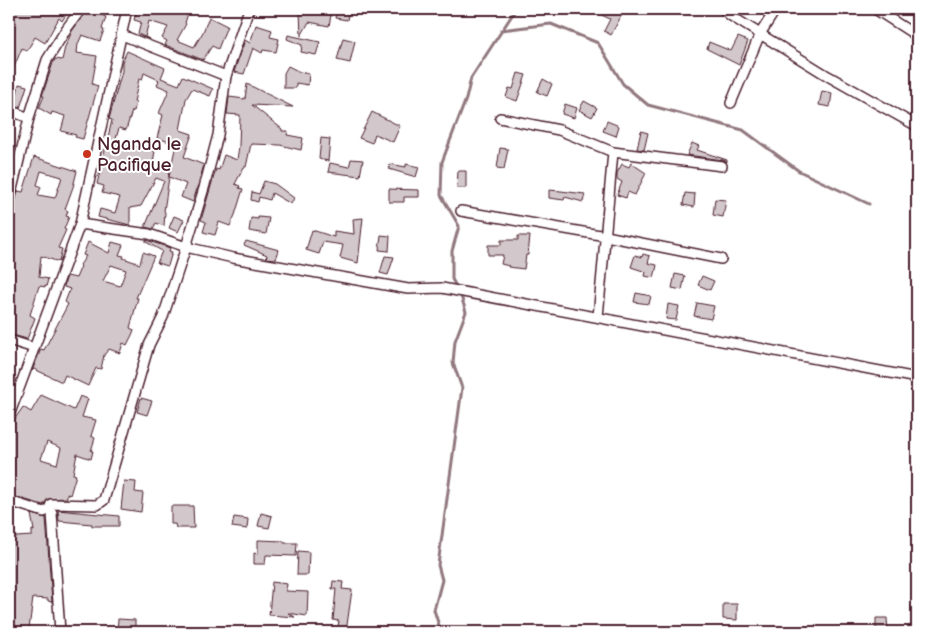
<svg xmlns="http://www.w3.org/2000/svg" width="926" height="641" font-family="'Balsamiq Sans',sans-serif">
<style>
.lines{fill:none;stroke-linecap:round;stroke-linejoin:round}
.stream{stroke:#91787e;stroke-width:3}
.building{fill:#d2c7cb;stroke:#4a1f2b;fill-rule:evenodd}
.minor-casing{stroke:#4a1f2b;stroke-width:12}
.minor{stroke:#fff;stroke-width:9}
.poi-dot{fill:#c8321e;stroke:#fff;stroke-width:2}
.labels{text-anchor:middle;stroke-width:4;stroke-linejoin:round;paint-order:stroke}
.poi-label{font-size:18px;fill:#4a1f2b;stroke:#fff;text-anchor:start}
</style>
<rect width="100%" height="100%" fill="#fff"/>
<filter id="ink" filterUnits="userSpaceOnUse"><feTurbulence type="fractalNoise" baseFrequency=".02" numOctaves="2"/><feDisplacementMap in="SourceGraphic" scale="10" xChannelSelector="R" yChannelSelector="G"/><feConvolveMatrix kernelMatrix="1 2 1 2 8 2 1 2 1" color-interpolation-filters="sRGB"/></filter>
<g filter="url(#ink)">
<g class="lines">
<g class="stream">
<polyline points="501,30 551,24 598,43 623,84 648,105 743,130 799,171 869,204"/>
<polyline points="441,632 434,610 442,580 438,565 462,388 453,363 455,341 466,312 461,296 452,279 452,251 459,226 441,195 442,162 466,99 471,78 516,9"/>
</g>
</g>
<g class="building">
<polygon points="9,9 70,9 62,21 59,18 45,43 35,37 27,51 22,48 9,79 9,56 13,44 9,42"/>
<polygon points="88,9 106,17 102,29 104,30 100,41 82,35 78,44 77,53 97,56 92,84 98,86 83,139 75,137 76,135 61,131 65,116 52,112 51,115 39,108 44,96 42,96 53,63 55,59 62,60 65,47 72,31"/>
<polygon points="137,9 184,9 189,10 185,23 186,24 177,40 194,47 203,32 209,17 227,26 218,49 212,46 203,60 165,45 167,41 162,38 168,27 149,21 145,37 149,39 138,34 141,22 134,20"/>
<polygon points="337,9 349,9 347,20 335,18"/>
<polygon points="589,9 625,9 611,35 604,31 610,19"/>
<polygon points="315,11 331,15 329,26 309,22 301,36 300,12"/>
<polygon points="256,25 272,30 270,37 279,39 276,52 263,50 262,53 253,48 244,74 234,72 245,40 250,43"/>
<polygon points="288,35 320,42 316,55 301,52 302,45 287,39"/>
<polygon points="738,37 748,41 739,65 707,49 709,42 731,51"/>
<polygon points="343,38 355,41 350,63 337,60"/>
<path d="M127,51L165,68L161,78L179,85L183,76L213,89L210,96L192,89L186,99L180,130L192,134L184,157L204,165L193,202L181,197L186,184L169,177L164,211L165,212L164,226L156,223L153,229L145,227L164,181L156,178L141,206L130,208V225L98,217L100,209L115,213L120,197L102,193L104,186L97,184L112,120L109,119L122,71V62ZM144,73L159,80L157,85L169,90L159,113L163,115L157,138L176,144L169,177L168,171L152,168L155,151L115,142L119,128L126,130L132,111H134L136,102H134L139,79L142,80Z"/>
<polygon points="288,66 300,72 309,74 308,85 296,83 296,88 284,88 284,73"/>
<polygon points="518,73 526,75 517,101 506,97 509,88 513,89"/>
<polygon points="543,79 552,84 547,96 537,92"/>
<polygon points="19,84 27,86 20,108 9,104 9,91 17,93"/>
<polygon points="247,84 293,107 252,105 282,129 282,131 288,131 287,135 303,138 301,150 280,145 251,144 246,167 244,167 235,184 240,186 239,188 243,189 235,215 230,226 219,222 215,235 203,232 206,222 201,220 216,169 219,170 224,155 237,160 239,146 240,115 227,114 229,97 245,99"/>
<polygon points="822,91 832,93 830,107 819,105"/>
<polygon points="584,101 597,108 592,117 579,110"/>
<polygon points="565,104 577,108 574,118 562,114"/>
<polygon points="372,112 400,126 393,142 375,134 372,143 359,138"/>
<polygon points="607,121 619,126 616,136 603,131"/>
<polygon points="641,131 648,133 644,150 637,149"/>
<polygon points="321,138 330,139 328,161 319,159"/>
<polygon points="692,143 699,146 697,150 727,160 727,162 723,160 687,155"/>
<polygon points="500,148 508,149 504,169 497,168"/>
<path d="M34,157L77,171L73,187L65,209L68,211L66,216L69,217L64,229L66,230L58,248L62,249L59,262L41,256L39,277L48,279L46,287L39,286L30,315L35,318L27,339L9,334V208L14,206L18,191L23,192ZM41,171L62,177L55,198L38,195L41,187L37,185Z"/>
<polygon points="351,159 363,160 360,176 328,172 330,163 349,167"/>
<polygon points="631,163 646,173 635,195 628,192 626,198 617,195 622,182 617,179 617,173 622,164 629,167"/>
<polygon points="390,164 406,167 406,164 419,167 416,177 389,169"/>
<polygon points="458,171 466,171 466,188 457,188"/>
<polygon points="264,181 275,184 294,198 291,204 272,193 270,200 259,197 258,202 251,200 252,192 259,194"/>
<polygon points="389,189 419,190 419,197 404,197 404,202 389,202"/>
<polygon points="549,190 561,191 585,194 583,202 565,197 564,200 549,198"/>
<polygon points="685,193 695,194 694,207 683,205"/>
<polygon points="715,199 726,200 723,217 713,215"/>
<polygon points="174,216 184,220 178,232 169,228"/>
<polygon points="258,217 269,218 266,234 249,231 251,218 258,219"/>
<polygon points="363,218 358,263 340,258 343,245 323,242 319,254 306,250 312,230 334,237 334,231 354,234 353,219"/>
<polygon points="381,235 390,236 389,251 379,250"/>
<polygon points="518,236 530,236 528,255 526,255 524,269 508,267 509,266 501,264 503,255 488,255 488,245 501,245 501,240 518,240"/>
<polygon points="146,240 170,248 169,251 172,252 168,266 157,263 162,251 146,242"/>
<polygon points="246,241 279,250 276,259 266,258 267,255 244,245"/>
<path d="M88,242L109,253L112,242L123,245L119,255L124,256L123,258L140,264L143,252L154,256L136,298H138L130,328L134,330L132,335L127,345L123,343L120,353L109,349L104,355L101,369L96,368L88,386L65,375L62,382L34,369L32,371L41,349L44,350L68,304L65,302L70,289L64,287L65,282L67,276L76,278L81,266L80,265L86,256L83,255ZM111,265L126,270L120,286L103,281Z"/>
<polygon points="643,254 650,256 648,263 657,265 654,278 645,276 646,272 631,267 635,255 642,257"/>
<polygon points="385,256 394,257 388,275 380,273"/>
<polygon points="675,274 685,276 682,290 672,288"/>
<polygon points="702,276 714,281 710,290 698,285"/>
<polygon points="636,293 651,296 649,304 634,302"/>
<polygon points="697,303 714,306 711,319 694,316"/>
<polygon points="668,304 679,306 676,320 666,319"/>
<path d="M41,395L74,410L80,396L88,399L82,417L96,420L91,436L95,438L91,451H93L91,459L77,454L73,474L76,475L70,495L67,494V498L48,499L43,505L9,495V435L16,417L23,407L31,412ZM47,442L61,448L57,464L41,459Z"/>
<polygon points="141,398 152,401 147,415 137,412"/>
<polygon points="124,481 136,482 135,492 143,493 141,512 121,509"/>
<polygon points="171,506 193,506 194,528 176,528 175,524 171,524"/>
<polygon points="58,510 119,516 119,526 92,526 92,524 59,521"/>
<polygon points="261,513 272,516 269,528 258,526"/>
<polygon points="31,514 46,518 52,602 48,601 48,599 33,598 29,629 17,628 16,632 9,632 9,531 16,537 32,536 32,530 34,531"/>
<polygon points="234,517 248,519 247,529 232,527"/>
<polygon points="258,540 284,541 284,543 297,543 296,556 266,555 265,564 254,564 254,553 258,554"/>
<polygon points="298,551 309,552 308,575 297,575"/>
<polygon points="333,581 343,582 342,589 352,590 346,632 337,632 339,621 333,620 336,589 332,589"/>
<polygon points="272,582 287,584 286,591 308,592 307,616 288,613 295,617 269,615"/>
<polygon points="723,604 737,604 737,620 723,619"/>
<polygon points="876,618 887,618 888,632 876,632"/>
<polygon points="118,619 135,620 135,632 117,632"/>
</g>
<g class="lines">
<g class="minor-casing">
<g id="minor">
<polyline points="723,9 731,16 828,76 917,126"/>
<polyline points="875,9 917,36"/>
<polyline points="122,35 226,76"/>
<polyline points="731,103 760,34 776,9"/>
<polyline points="9,110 29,118"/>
<polyline points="500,118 559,130 613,152 722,166"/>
<polyline points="9,202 29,118 47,60 67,28 81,9"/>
<polyline points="461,211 606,236 721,259"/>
<polyline points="80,224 149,234 186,247 233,258 346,278 408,289 442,288 917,378"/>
<polyline points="598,317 613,152"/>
<polyline points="9,340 34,348"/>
<polyline points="9,416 80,224 127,9"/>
<polyline points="9,501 44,512 49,509 51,504 97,505 104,500 149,345 163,317 186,247 204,188 218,135 226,76 249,9"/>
<polyline points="49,509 52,513 60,632"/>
</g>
</g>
<use href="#minor" class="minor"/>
</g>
</g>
<circle class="poi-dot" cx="87" cy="154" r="5"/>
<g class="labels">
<g class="poi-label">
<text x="97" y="150">Nganda le<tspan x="97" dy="21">Pacifique</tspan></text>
</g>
</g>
<rect width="926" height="641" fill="none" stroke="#fff" stroke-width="30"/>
<rect x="15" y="15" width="896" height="611" fill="none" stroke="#4a1f2b" stroke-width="2" filter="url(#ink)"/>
</svg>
